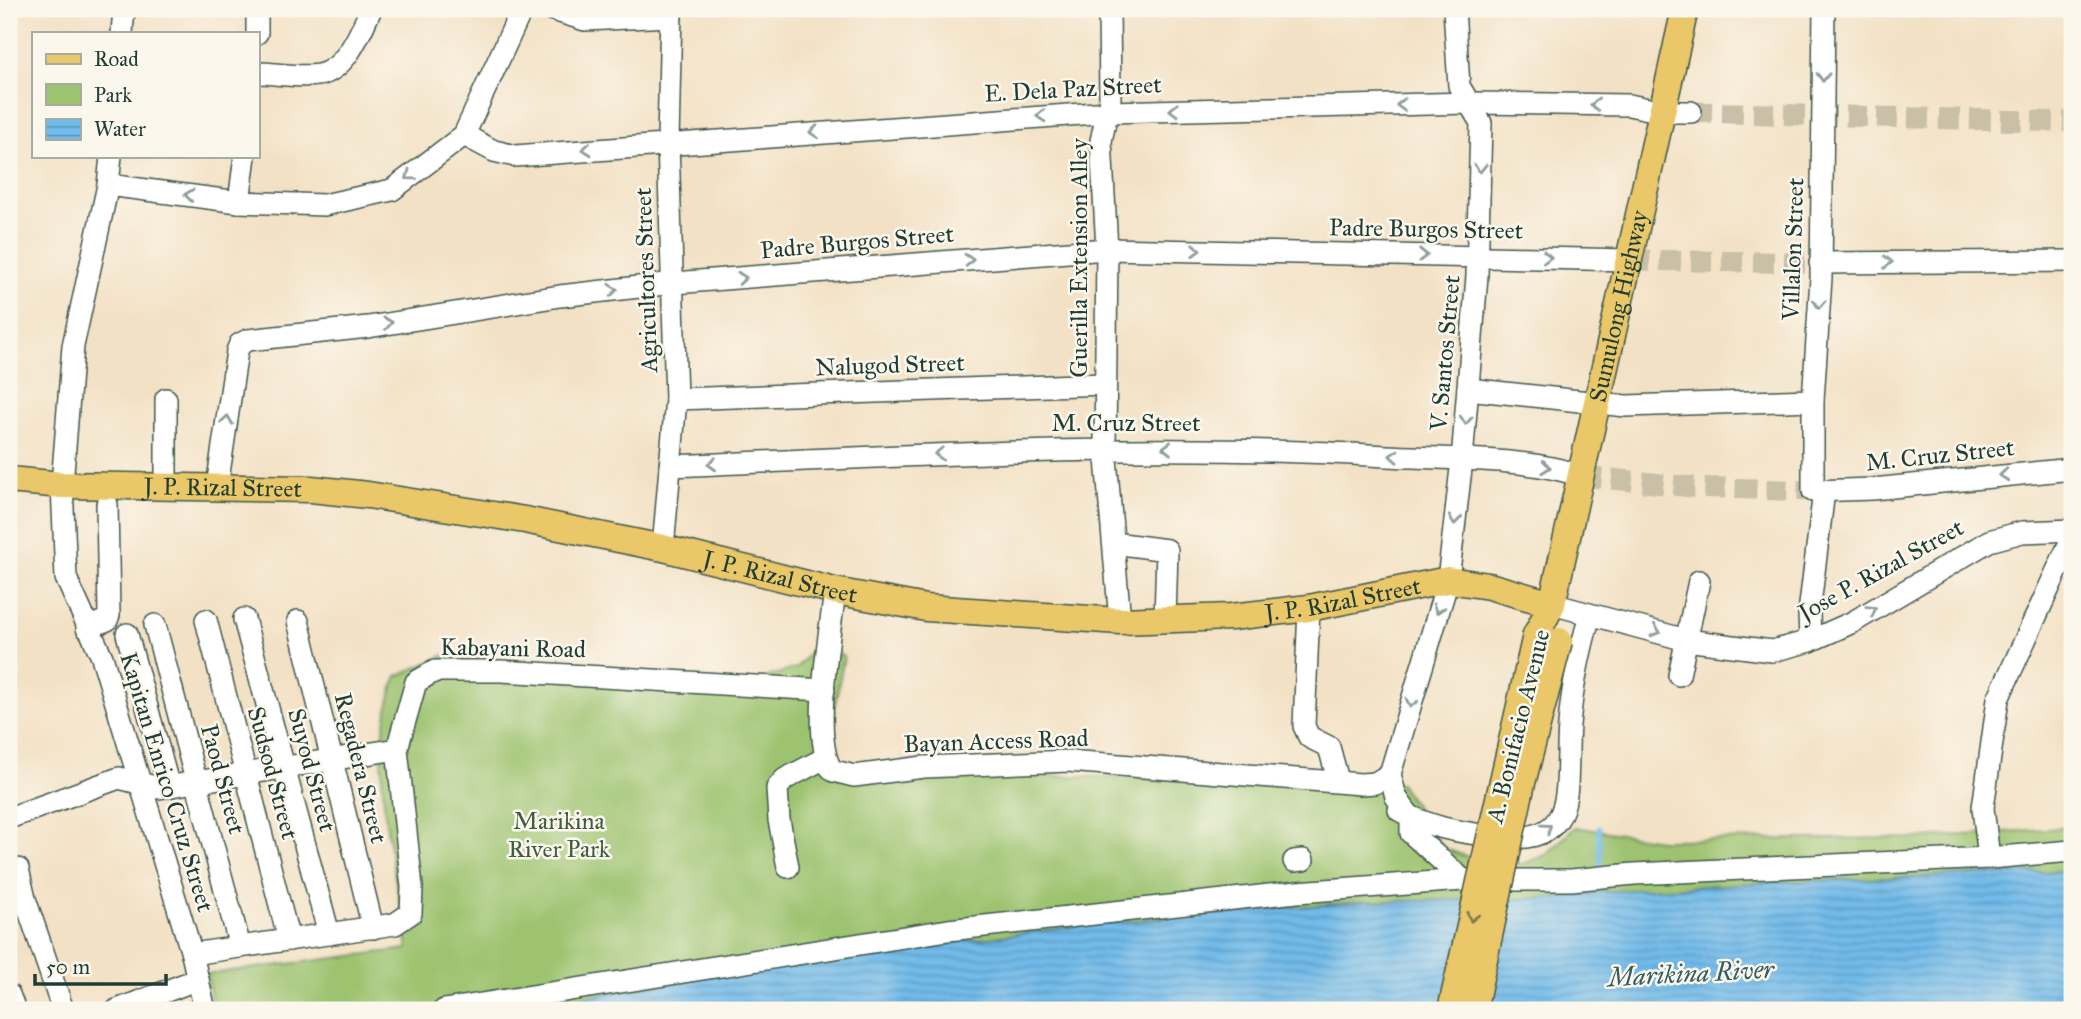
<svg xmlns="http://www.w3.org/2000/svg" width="2081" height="1019" font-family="'IM FELL Great Primer',serif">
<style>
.green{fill:#9dc36f;stroke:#5e8052;stroke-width:2}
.water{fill:url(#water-rules);stroke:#487c8f;stroke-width:2}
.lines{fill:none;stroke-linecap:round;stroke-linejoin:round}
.stream{stroke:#72bbea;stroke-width:5}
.minor-tunnel{stroke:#c9c0a8;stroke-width:21;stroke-dasharray:21 10;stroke-linecap:butt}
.minor-casing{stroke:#3f564a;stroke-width:24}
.major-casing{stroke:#3f564a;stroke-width:29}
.minor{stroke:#fff;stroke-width:21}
.major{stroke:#eac769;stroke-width:26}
.major-bridge-casing{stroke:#3f564a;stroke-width:29;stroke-linecap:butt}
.major-bridge{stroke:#eac769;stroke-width:26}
.oneway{stroke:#8f9e9a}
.oneway2{stroke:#7a7b4c}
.labels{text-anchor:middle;stroke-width:5;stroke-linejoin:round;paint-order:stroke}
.street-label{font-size:24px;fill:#1f3d34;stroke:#fbf7ec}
.park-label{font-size:24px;fill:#3e5e43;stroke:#fbf7ec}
.water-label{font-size:26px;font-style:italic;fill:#345c62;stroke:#fbf7ec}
</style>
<defs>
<pattern id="water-rules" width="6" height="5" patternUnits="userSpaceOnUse" patternTransform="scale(1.75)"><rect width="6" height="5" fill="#72bbea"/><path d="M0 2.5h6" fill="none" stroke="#5d99be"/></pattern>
</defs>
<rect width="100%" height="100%" fill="#fbf7ec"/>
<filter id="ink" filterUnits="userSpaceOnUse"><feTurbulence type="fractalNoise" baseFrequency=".0143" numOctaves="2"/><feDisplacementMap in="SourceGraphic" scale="14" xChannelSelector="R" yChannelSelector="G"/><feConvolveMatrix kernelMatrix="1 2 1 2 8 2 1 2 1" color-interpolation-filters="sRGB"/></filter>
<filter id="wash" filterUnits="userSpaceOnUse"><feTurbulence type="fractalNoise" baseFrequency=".00686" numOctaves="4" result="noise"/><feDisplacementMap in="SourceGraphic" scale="28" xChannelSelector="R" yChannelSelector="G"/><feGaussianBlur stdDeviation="1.57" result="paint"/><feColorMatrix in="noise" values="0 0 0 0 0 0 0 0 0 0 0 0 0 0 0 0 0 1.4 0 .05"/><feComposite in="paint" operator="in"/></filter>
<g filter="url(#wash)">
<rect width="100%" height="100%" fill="#f3e1c5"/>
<path class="green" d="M819,641L844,657L834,710L835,767L844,764L965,774L1400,783L1443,848L1465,856L1523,864L1546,855L1575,827L1660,840L1924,838L2072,827V871L1758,883L1599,892L1566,898L1362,902L1093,924L713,975L513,1010H213L207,974L408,949C394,859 364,764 397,676L447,654L722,691L797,668Z"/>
<polygon class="water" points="2072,871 2072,1010 513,1010 713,975 1093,924 1362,902 1566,898 1599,892 1758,883"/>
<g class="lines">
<polyline class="stream" points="1599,828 1601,873"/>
</g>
</g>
<g filter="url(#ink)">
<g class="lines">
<g class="minor-tunnel">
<polyline points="1691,112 2072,122"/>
<polyline points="1629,260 1820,263"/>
<polyline points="1581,476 1693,487 1813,491"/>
</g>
<g class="minor-casing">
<g id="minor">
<polyline points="550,9 585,20 671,16"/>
<polyline points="1109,9 1110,99 1101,141 1107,249 1105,447 1120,621"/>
<polyline points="1824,9 1821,278 1813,400 1813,491 1873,489 2072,469"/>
<polyline points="122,33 124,9"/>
<polyline points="257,33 257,9"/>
<path d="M257,73C276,73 299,78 318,75C346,71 361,31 371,9"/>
<polyline points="464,135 494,151 515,156 1109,112 1469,103 1629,105 1663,112 1691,112"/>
<polyline points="111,156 108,185 73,346 62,485 66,578 102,657 192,954 205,1010"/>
<polyline points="108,185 239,202 324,205 392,190 464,135 522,9"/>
<polyline points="239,202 245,156"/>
<polyline points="1820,263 2072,261"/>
<polyline points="1468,389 1626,406 1813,400"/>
<polyline points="166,399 166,487"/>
<polyline points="676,399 1105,384"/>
<path d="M670,466C909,456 1147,441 1386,456C1445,459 1526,457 1581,476"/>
<polyline points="217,487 237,351 240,344 248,340 368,327 560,296 674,283 1107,249 1629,260"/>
<polyline points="1114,543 1167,550 1165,620"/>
<polyline points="663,548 676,399 668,142 671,9"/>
<path d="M835,591C830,633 812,732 830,767L834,771L854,776L924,767L1068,761L1361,784L1375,783L1390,774"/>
<polyline points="1552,604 1686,640 1772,651 1810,641 1853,622 1989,541 2022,532 2072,530"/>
<polyline points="1309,608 1304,726 1309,737 1329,747 1338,780"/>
<polyline points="244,619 329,934"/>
<polyline points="206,620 289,940"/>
<polyline points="298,621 373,928"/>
<polyline points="155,625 240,947"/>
<polyline points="87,628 107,620 109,615 107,504"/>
<polyline points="127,634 169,787"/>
<polyline points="1810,641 1809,613 1824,491"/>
<polyline points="1679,675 1699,581"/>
<path d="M1399,810C1426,827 1459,832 1490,836C1583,849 1564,790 1569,725C1572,688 1580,650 1590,615"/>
<polyline points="9,818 119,778 159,788 397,749"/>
<polyline points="1411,818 1396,797 1390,774 1448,580 1462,460 1477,276 1481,123 1459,86 1454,9"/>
<polyline points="1411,818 1411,833 1463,880"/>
<polyline points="1989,858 1983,808 1998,699 2072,538"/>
<polyline points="1294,861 1303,860"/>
<polyline points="788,867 779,820 777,788 785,779 825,758"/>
<polyline points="18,869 25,899 63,1010"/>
<polyline points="192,954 395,924 411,913 412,887 397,749 416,682 435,671 501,671 824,690"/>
<polyline points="9,995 15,1010"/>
<polyline points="117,1010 198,979"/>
<polyline points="444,1010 948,930 1297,892 1463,880 1571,880 1634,874 1989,858 2072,851"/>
</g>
</g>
<g class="major-casing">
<g id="major">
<path id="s1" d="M9,480L62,485L311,489L368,495L525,520L663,548L835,591L926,608L1120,621L1231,617L1309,608L1448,580L1489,586L1552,604"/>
<path id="s2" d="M1536,635L1552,604L1685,9"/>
</g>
</g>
<use href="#minor" class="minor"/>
<use href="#major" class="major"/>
<g class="major-bridge-casing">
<g id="major-bridge">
<polyline points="1451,1010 1536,635"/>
<polyline points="1473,1010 1522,783 1559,641"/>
</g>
</g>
<use href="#major-bridge" class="major-bridge"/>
</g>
<defs><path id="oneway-chevron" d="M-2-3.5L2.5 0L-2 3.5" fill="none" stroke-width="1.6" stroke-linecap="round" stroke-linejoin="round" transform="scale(1.75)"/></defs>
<g class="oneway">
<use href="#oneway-chevron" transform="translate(1823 77) rotate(91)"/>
<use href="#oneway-chevron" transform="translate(1401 105) rotate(179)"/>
<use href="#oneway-chevron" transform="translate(1595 105) rotate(-179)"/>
<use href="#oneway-chevron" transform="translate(1174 110) rotate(179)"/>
<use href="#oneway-chevron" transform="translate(1041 116) rotate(176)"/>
<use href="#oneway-chevron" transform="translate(814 132) rotate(176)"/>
<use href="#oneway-chevron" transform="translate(587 149) rotate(175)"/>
<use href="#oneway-chevron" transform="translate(1480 168) rotate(91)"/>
<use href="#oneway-chevron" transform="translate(410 176) rotate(143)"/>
<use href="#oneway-chevron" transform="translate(189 195) rotate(-173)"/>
<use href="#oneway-chevron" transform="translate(1196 250) rotate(1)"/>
<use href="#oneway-chevron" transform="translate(1423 255) rotate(1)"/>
<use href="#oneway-chevron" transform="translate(1547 257) rotate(1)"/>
<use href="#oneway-chevron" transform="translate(969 260) rotate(-5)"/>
<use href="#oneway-chevron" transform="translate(1888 262)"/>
<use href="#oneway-chevron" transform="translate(742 278) rotate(-5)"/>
<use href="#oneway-chevron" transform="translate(613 290) rotate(-6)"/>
<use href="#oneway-chevron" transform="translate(1819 304) rotate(94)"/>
<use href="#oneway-chevron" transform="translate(388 323) rotate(-9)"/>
<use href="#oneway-chevron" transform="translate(227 420) rotate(-82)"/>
<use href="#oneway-chevron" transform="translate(1466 420) rotate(95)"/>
<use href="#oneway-chevron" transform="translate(1167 448) rotate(-179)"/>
<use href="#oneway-chevron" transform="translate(939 454) rotate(178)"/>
<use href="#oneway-chevron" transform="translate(1394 456) rotate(-176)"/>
<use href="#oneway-chevron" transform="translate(712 464) rotate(178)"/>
<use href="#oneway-chevron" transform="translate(1546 467) rotate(6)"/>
<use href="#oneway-chevron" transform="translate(2004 475) rotate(175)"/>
<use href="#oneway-chevron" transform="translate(1455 520) rotate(97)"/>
<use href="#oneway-chevron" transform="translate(1438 609) rotate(108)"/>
<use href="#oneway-chevron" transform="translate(1872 610) rotate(-31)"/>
<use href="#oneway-chevron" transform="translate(1656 631) rotate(16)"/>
<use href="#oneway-chevron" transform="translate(1411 703) rotate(105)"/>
<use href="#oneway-chevron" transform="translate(1547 828) rotate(-36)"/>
</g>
<use class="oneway2" href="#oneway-chevron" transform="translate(1472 917) rotate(103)"/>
</g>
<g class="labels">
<g class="street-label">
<text transform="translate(1073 89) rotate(-3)" y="8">E. Dela Paz Street</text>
<text transform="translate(1426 229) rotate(1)" y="8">Padre Burgos Street</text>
<text transform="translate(857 242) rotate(-5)" y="8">Padre Burgos Street</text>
<text transform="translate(1793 249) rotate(-88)" y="8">Villalon Street</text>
<text transform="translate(1079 258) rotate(-90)" y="8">Guerilla Extension Alley</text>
<text transform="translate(646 280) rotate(-92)" y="8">Agricultores Street</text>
<text dy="8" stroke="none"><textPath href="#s2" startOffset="340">Sumulong Highway</textPath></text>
<text transform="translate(1445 353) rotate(-85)" y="8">V. Santos Street</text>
<text transform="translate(890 365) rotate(-2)" y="8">Nalugod Street</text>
<text x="1126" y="431">M. Cruz Street</text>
<text transform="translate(1940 455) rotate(-6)" y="8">M. Cruz Street</text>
<text dy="8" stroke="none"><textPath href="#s1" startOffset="214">J. P. Rizal Street</textPath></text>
<text transform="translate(1881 570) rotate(-29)" y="8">Jose P. Rizal Street</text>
<text dy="8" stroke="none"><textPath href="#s1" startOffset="780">J. P. Rizal Street</textPath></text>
<text dy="8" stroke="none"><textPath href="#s1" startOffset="1348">J. P. Rizal Street</textPath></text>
<text transform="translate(513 648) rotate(1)" y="8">Kabayani Road</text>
<text transform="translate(1518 726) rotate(-76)" y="8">A. Bonifacio Avenue</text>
<text transform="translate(996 741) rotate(-2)" y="8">Bayan Access Road</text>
<text transform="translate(361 768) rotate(76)" y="8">Regadera Street</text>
<text transform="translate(312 770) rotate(75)" y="8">Suyod Street</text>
<text transform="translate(273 773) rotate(75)" y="8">Sudsod Street</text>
<text transform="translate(223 779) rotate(75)" y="8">Paod Street</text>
<text transform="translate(167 782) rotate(73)" y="8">Kapitan Enrico Cruz Street</text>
</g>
<g class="park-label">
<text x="559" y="829">Marikina<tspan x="559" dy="28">River Park</tspan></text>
</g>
<g class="water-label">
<text transform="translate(1691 973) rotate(-3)" y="9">Marikina River</text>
</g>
</g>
<rect width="2081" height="1019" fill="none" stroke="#fbf7ec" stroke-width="35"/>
<rect x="32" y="32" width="228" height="126" fill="#fbf7ec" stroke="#a3ada2" stroke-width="2"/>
<rect x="46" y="54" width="35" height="10" fill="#eac769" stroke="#a3ada2" stroke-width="2"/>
<text x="94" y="66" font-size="21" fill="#1f3d34">Road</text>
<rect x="46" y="84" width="35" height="21" fill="#9dc36f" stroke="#a3ada2" stroke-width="2"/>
<text x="94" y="102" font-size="21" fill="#1f3d34">Park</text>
<rect x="46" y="119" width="35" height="21" fill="url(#water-rules)" stroke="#a3ada2" stroke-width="2"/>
<text x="94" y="136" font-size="21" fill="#1f3d34">Water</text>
<path d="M35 974v10h131v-10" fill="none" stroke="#1f3d34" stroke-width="3.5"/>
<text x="46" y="974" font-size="21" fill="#1f3d34" stroke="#fbf7ec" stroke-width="5" paint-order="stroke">50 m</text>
</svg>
